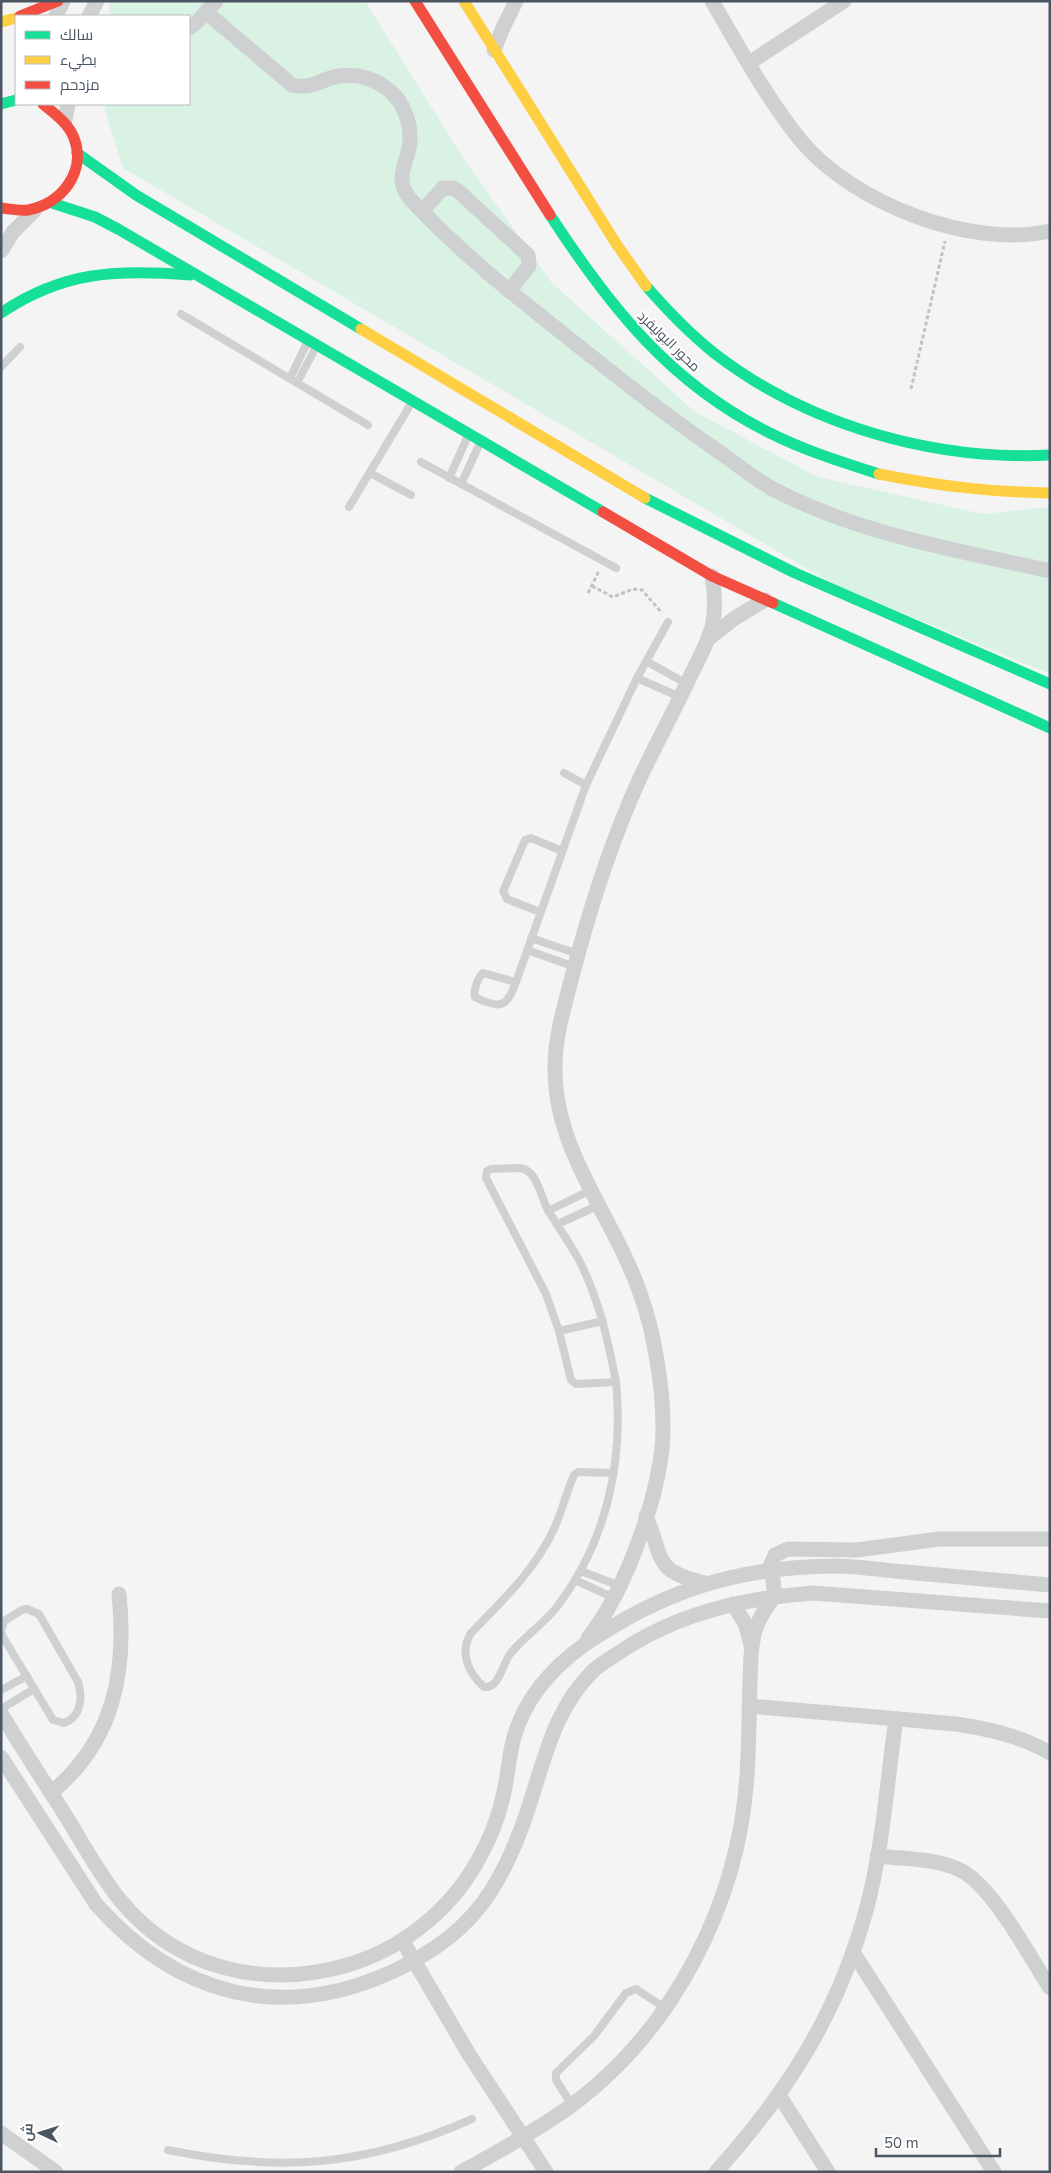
<svg xmlns="http://www.w3.org/2000/svg" width="1051" height="2173" font-family="'Nunito Sans',Cairo,sans-serif">
<style>
.green{fill:#d9f2e3}
.lines{fill:none;stroke-linecap:round;stroke-linejoin:round}
.path{stroke:#bcc7c4;stroke-width:3;stroke-dasharray:4 2.5;stroke-linecap:butt}
.lane{stroke:#ced0d2;stroke-width:8}
.street{stroke:#ced0d2;stroke-width:15}
.fast{stroke:#16e098;stroke-width:11}
.slow{stroke:#ffcf43;stroke-width:11}
.jam{stroke:#f24e42;stroke-width:11}
.labels{text-anchor:middle;stroke-width:4;stroke-linejoin:round;paint-order:stroke}
.street-label{font-size:14px;fill:#4a5661;stroke:#fff}
</style>
<rect width="100%" height="100%" fill="#f4f4f4"/>
<polygon class="green" points="110,1 365,1 462,156 552,283 695,412 818,477 983,514 1050,507 1050,674 835,585 123,168 103,104 189,104 189,16 109,16"/>
<g class="lines">
<g class="path">
<polyline points="911,389 945,241"/>
<polyline points="592,586 613,597 633,589 642,590 662,613"/>
<polyline points="588,593 599,571"/>
</g>
<g class="lane">
<polyline points="181,314 368,425"/>
<polyline points="1,367 20,347"/>
<polyline points="290,378 308,341"/>
<polyline points="297,383 316,347"/>
<polyline points="421,462 616,568"/>
<polyline points="370,473 411,495"/>
<polyline points="449,478 468,436"/>
<polyline points="461,484 480,443"/>
<polyline points="349,507 412,402"/>
<polyline points="646,661 687,684"/>
<polyline points="637,678 680,697"/>
<polyline points="564,773 586,785"/>
<polyline points="540,912 507,899 503,891 505,887 525,840 531,838 562,851"/>
<polyline points="531,938 578,954"/>
<polyline points="527,950 575,967"/>
<path d="M483,973L516,982C507,1007 500,1010 475,997C473,990 478,978 483,973Z"/>
<polyline points="516,982 586,785 637,678 668,622"/>
<path d="M520,1168C538,1171 540,1196 548,1210C558,1227 570,1243 580,1262C599,1300 608,1340 616,1382L576,1384L571,1380L559,1331L546,1294L486,1178L487,1171L491,1169Z"/>
<polyline points="548,1211 591,1190"/>
<polyline points="558,1224 599,1205"/>
<polyline points="559,1331 603,1321"/>
<path d="M614,1473L578,1472L574,1475C566,1493 562,1512 554,1529C535,1570 502,1601 471,1633C459,1652 468,1673 484,1687C499,1689 502,1665 510,1654C524,1637 542,1625 556,1608C606,1543 624,1463 616,1382"/>
<polyline points="581,1571 620,1586"/>
<polyline points="575,1580 614,1598"/>
<path d="M27,1609L39,1614L78,1682C83,1698 81,1717 64,1723L53,1720L3,1637L1,1632L4,1621L22,1610Z"/>
<polyline points="1,1690 27,1676"/>
<polyline points="1,1709 34,1689"/>
<polyline points="572,2105 556,2080 556,2073 594,2036 626,1993 636,1989 665,2008"/>
<path d="M168,2150C280,2173 367,2166 472,2119"/>
</g>
<g class="street">
<path d="M712,1C740,49 767,99 802,142C854,203 970,249 1050,231"/>
<path d="M207,13L292,85C313,90 320,79 339,76C357,73 375,79 389,90C405,103 413,128 409,148C407,159 401,169 402,181C403,193 412,201 420,209C472,264 536,312 595,359C637,393 680,425 725,456C740,467 756,480 773,489C858,534 957,550 1050,571"/>
<polyline points="56,16 63,1"/>
<polyline points="89,16 97,1"/>
<polyline points="189,28 196,23 216,1"/>
<polyline points="494,50 502,30 516,1"/>
<polyline points="749,63 844,1"/>
<polyline points="65,120 68,104"/>
<polyline points="422,211 443,188 453,188 458,191 528,255 529,266 509,291"/>
<polyline points="1,251 13,232 34,211"/>
<polyline points="708,639 735,618 765,600"/>
<path d="M646,1516C664,1558 652,1571 705,1583"/>
<polyline points="733,1604 745,1623 751,1645"/>
<path d="M588,1638C626,1592 664,1485 663,1427C663,1386 654,1331 640,1293C614,1217 554,1152 555,1067C555,1036 565,1004 573,973C590,908 611,842 639,780C655,746 673,713 689,679C697,662 707,645 712,627C716,610 715,593 712,576"/>
<path d="M749,1706L956,1724C989,1729 1021,1736 1050,1753"/>
<path d="M1,1713C21,1747 43,1780 64,1813C82,1842 98,1873 120,1900C176,1968 261,1989 344,1966C399,1951 449,1912 477,1862C490,1840 499,1816 504,1792C508,1774 509,1755 514,1737C525,1699 552,1668 584,1645C662,1591 735,1568 829,1566C854,1565 880,1570 905,1572C953,1576 1002,1581 1050,1585"/>
<path d="M1,1757L96,1904C177,1996 281,2023 394,1971C433,1952 467,1929 491,1891C505,1869 516,1844 525,1818C543,1767 552,1710 594,1670C604,1661 618,1654 629,1646C686,1611 748,1598 813,1593L1050,1611"/>
<path d="M51,1793C114,1741 127,1672 119,1594"/>
<path d="M877,1856C904,1859 936,1858 960,1870C992,1885 1030,1957 1050,1988"/>
<polyline points="402,1940 470,2056 546,2172"/>
<polyline points="853,1952 994,2172"/>
<polyline points="779,2095 828,2172"/>
<polyline points="1,2133 56,2172"/>
<path d="M461,2172C498,2152 534,2132 568,2108C673,2032 739,1903 747,1775C749,1744 749,1712 750,1681C751,1663 750,1645 756,1628C760,1616 767,1606 775,1596L771,1564L775,1555L788,1549L857,1550L939,1539H1050"/>
<path d="M716,2172C788,2092 839,2012 867,1907C883,1846 887,1781 896,1719"/>
</g>
<g class="fast">
<polyline points="1,104 16,100"/>
<polyline points="77,153 136,195 361,329"/>
<polyline points="52,203 95,217 118,229 603,512"/>
<path d="M550,215C610,307 671,385 772,434C806,451 842,462 879,474"/>
<path d="M646,286C667,310 689,333 714,353C807,425 933,461 1050,455"/>
<path d="M1,313C63,271 118,269 190,275"/>
<polyline points="645,498 795,573 1050,684"/>
<polyline points="773,603 1050,728"/>
</g>
<g class="slow">
<polyline points="464,1 617,245 646,286"/>
<polyline points="1,22 16,18"/>
<polyline points="361,329 645,498"/>
<path d="M879,474C939,486 989,492 1050,493"/>
</g>
<g class="jam">
<polyline points="415,1 550,215"/>
<polyline points="20,16 58,1"/>
<path d="M1,208C10,209 20,211 28,210C61,204 87,172 74,138C68,123 55,114 43,104"/>
<polyline points="603,512 712,576 773,603"/>
</g>
</g>
<g class="labels">
<g class="street-label">
<text transform="translate(669 341) rotate(44)" y="5">محور البوليفرد</text>
</g>
</g>
<rect width="1051" height="2173" fill="none" stroke="#4a5661" stroke-width="5"/>
<rect x="15" y="15" width="175" height="90" fill="#ffffff" stroke="#b7bbc0"/>
<rect x="25" y="31" width="25" height="8" fill="#16e098" stroke="#b7bbc0"/>
<text x="60" y="40" font-size="15" fill="#4a5661">سالك</text>
<rect x="25" y="56" width="25" height="8" fill="#ffcf43" stroke="#b7bbc0"/>
<text x="60" y="65" font-size="15" fill="#4a5661">بطيء</text>
<rect x="25" y="81" width="25" height="8" fill="#f24e42" stroke="#b7bbc0"/>
<text x="60" y="90" font-size="15" fill="#4a5661">مزدحم</text>
<g transform="translate(40 2133) rotate(274)" stroke="#ffffff" stroke-width="4" paint-order="stroke">
<path d="M0-4L9 19L0 12L-9 19Z" fill="#4a5661"/>
<text y="-8" font-size="14" font-weight="bold" text-anchor="middle" fill="#4a5661">ش</text>
</g>
<path d="M876 2148v8h124v-8" fill="none" stroke="#4a5661" stroke-width="2.5"/>
<text x="884" y="2148" font-size="15" fill="#4a5661" stroke="#ffffff" stroke-width="4" paint-order="stroke">50 m</text>
</svg>
